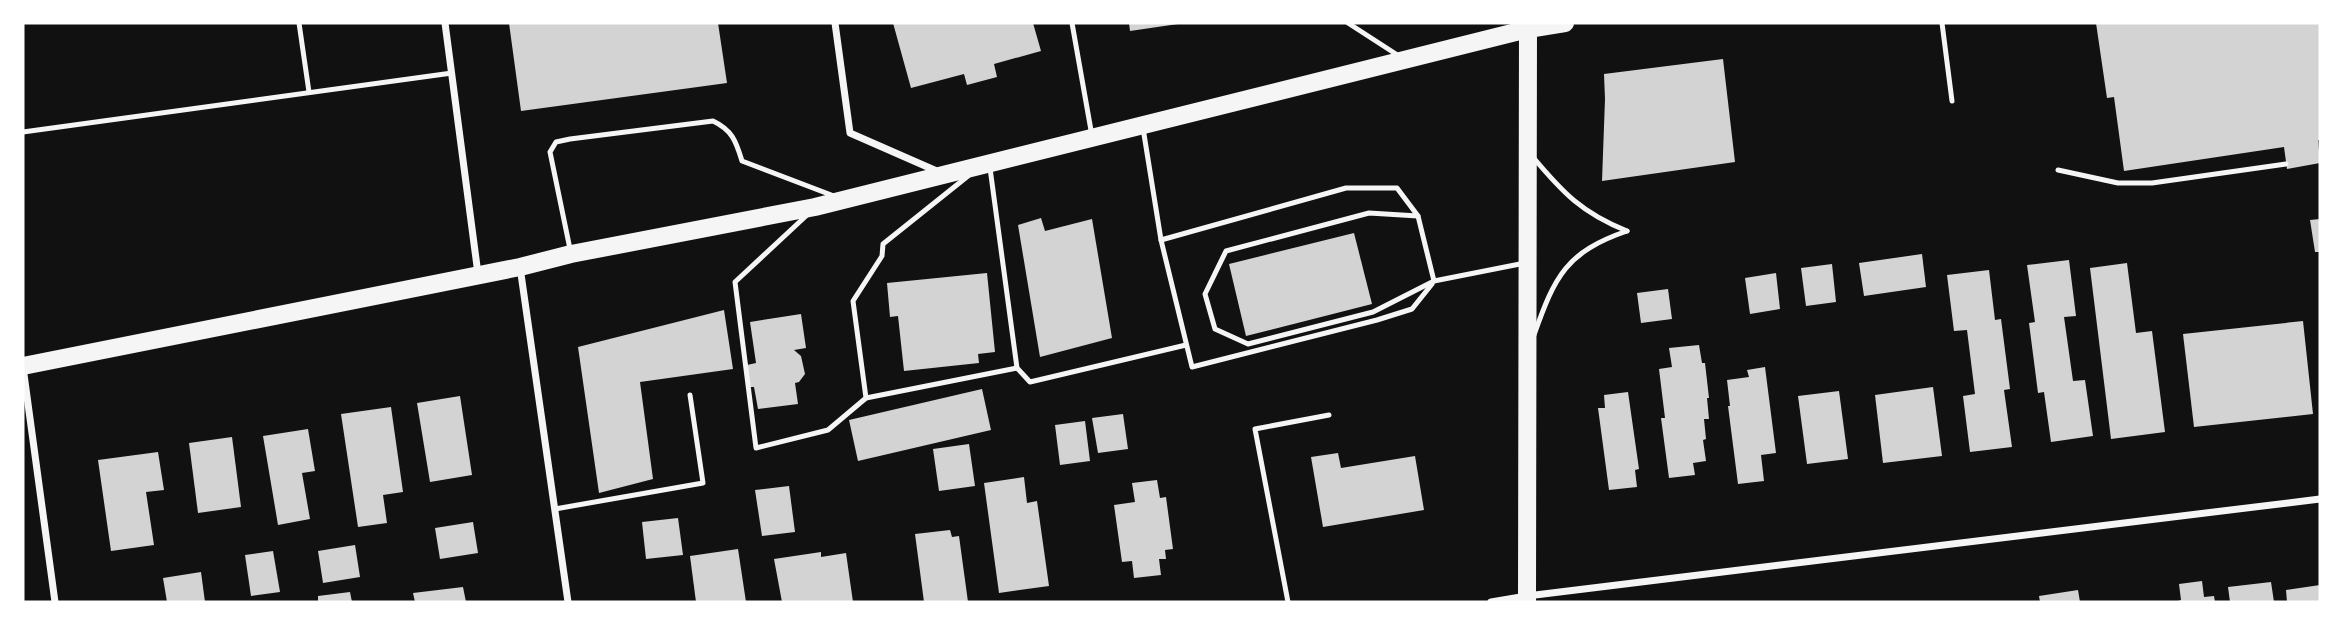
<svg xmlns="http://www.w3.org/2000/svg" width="2343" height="625" font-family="Karla,sans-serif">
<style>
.building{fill:#d3d3d3}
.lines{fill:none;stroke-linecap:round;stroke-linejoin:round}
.service{stroke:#f5f5f5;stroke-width:5}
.minor{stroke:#f5f5f5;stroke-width:7}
.primary{stroke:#f5f5f5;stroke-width:18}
</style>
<rect width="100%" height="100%" fill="#111"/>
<g class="building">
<polygon points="509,23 718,23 727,83 521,111"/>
<polygon points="893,23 1033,23 1041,51 994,64 997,77 967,85 964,74 911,88"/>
<polygon points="1129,23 1178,23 1178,24 1130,31"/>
<polygon points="2096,23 2320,23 2320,140 2318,140 2320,163 2287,169 2284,147 2124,171 2114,97 2107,98"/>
<polygon points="1723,59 1735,162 1602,181 1605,99 1604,74"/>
<polygon points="1041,218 1045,231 1092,219 1112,338 1040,357 1018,225"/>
<polygon points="2320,219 2320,252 2315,252 2310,220"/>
<polygon points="1354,233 1372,304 1246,336 1229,264"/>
<polygon points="1922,254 1926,287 1864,296 1859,263"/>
<polygon points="2069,260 2076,316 2064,317 2073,381 2085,380 2093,436 2051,442 2044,392 2038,393 2029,323 2035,322 2027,265"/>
<polygon points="2127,263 2136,333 2152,331 2165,432 2111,439 2090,268"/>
<polygon points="1832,264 1836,302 1806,306 1801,268"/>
<polygon points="1989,270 1995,320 2001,319 2010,389 2004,390 2012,447 1970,452 1963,396 1975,394 1967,330 1954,331 1947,275"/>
<polygon points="987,273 995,352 978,354 979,363 904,371 898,316 890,317 887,283"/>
<polygon points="1776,273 1780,309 1750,314 1745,278"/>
<polygon points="1668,289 1672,319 1641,323 1637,293"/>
<polygon points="724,310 733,369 640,382 653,479 599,493 578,347"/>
<polygon points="801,314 806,348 794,350 801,356 805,374 799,382 795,383 798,404 758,409 754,387 750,387 747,365 756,363 750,322"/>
<polygon points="2303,321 2313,414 2194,427 2183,334"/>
<polygon points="1699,345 1702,363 1705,363 1709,398 1707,398 1709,419 1704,419 1706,439 1703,440 1706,461 1693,463 1695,475 1669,478 1661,418 1665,418 1659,369 1672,367 1669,348"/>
<polygon points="1765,367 1776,453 1761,455 1764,481 1738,484 1728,406 1730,406 1727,380 1749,377 1747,370"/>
<polygon points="1933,387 1942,456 1883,463 1875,395"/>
<polygon points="982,389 991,430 858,461 849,420"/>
<polygon points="1839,391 1848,459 1807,464 1798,396"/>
<polygon points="1628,392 1639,469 1635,470 1637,487 1609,490 1598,408 1605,408 1604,395"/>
<polygon points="460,396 472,475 430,482 417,403"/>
<polygon points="391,407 403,492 383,495 387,523 358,527 341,414"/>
<polygon points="1123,414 1128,449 1098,453 1092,418"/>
<polygon points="1085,421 1090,461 1060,465 1055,425"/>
<polygon points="308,429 315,471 302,473 310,519 278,525 263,436"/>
<polygon points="232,437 241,507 198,513 189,443"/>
<polygon points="969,444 975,486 939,491 933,449"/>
<polygon points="158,452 164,490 146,492 154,545 111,551 98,460"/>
<polygon points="1338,453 1341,468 1415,456 1424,510 1323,527 1311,457"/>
<polygon points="1024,477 1027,503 1037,501 1049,586 999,593 984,483"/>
<polygon points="1157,480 1160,498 1166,497 1173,549 1165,550 1166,559 1159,559 1161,575 1134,578 1132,561 1122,562 1114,505 1135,502 1132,483"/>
<polygon points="789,486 795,532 762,536 755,490"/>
<polygon points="678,518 683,555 646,559 642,522"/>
<polygon points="473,522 478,553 440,559 435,528"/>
<polygon points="950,530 952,537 959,536 968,602 924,602 915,534"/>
<polygon points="355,545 360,577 323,583 318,551"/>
<polygon points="738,549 746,602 696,602 690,556"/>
<polygon points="273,551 280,592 251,596 245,555"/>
<polygon points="821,552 821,557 846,553 853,602 782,602 774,559"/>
<polygon points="201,572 205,602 167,602 163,578"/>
<polygon points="2202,581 2204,597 2214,596 2215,602 2175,602 2181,600 2179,584"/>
<polygon points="2271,582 2274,602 2230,602 2228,587"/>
<polygon points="2320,585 2320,602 2287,602 2286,590"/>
<polygon points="463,587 466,602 415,602 413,593"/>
<polygon points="2078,590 2080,602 2040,602 2039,596"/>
<polygon points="350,592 352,602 318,602 318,596"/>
</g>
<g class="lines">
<g class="service">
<polyline points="299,23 309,92"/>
<polyline points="1072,23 1092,136"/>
<polyline points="1348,23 1399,56"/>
<polyline points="1942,23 1952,101"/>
<polyline points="1143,128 1161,240 1192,367 1377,320 1412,309 1432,284"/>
<polyline points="23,132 452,73"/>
<path d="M1532,156C1563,193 1582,213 1627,231"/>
<polyline points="990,168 1017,368 1030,382 1186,345"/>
<polyline points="2058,170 2118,183 2152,183 2286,164"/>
<polyline points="807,215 735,282 756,448 828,430 866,398 853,301 882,256 883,244 968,176"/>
<polyline points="1418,216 1369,213 1226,251 1205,294 1215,329 1248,344 1373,312 1434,281 1525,263"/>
<polyline points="1161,240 1346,188 1397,188 1418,216 1434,281"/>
<path d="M570,249L550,152L556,142L570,139L713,121C732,130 736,141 742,161L834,196"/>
<path d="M1534,335C1555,276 1566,252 1627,231"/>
<polyline points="866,398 1017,368"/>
<polyline points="555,509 703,483 690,395"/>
<polyline points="1288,602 1255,429 1329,415"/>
</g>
<g class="minor">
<polyline points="445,23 478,274"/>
<polyline points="835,23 850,133 939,172"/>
<polyline points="520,267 568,602"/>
<polyline points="23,367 55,602"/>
<polyline points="1491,602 1527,596 2320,499"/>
</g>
<g class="primary">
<polyline points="23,366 520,267 571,254 815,207 1528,29 1565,23"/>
<polyline points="1527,602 1528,23"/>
</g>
</g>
<rect width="2343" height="625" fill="none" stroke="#ffffff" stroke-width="49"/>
</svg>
